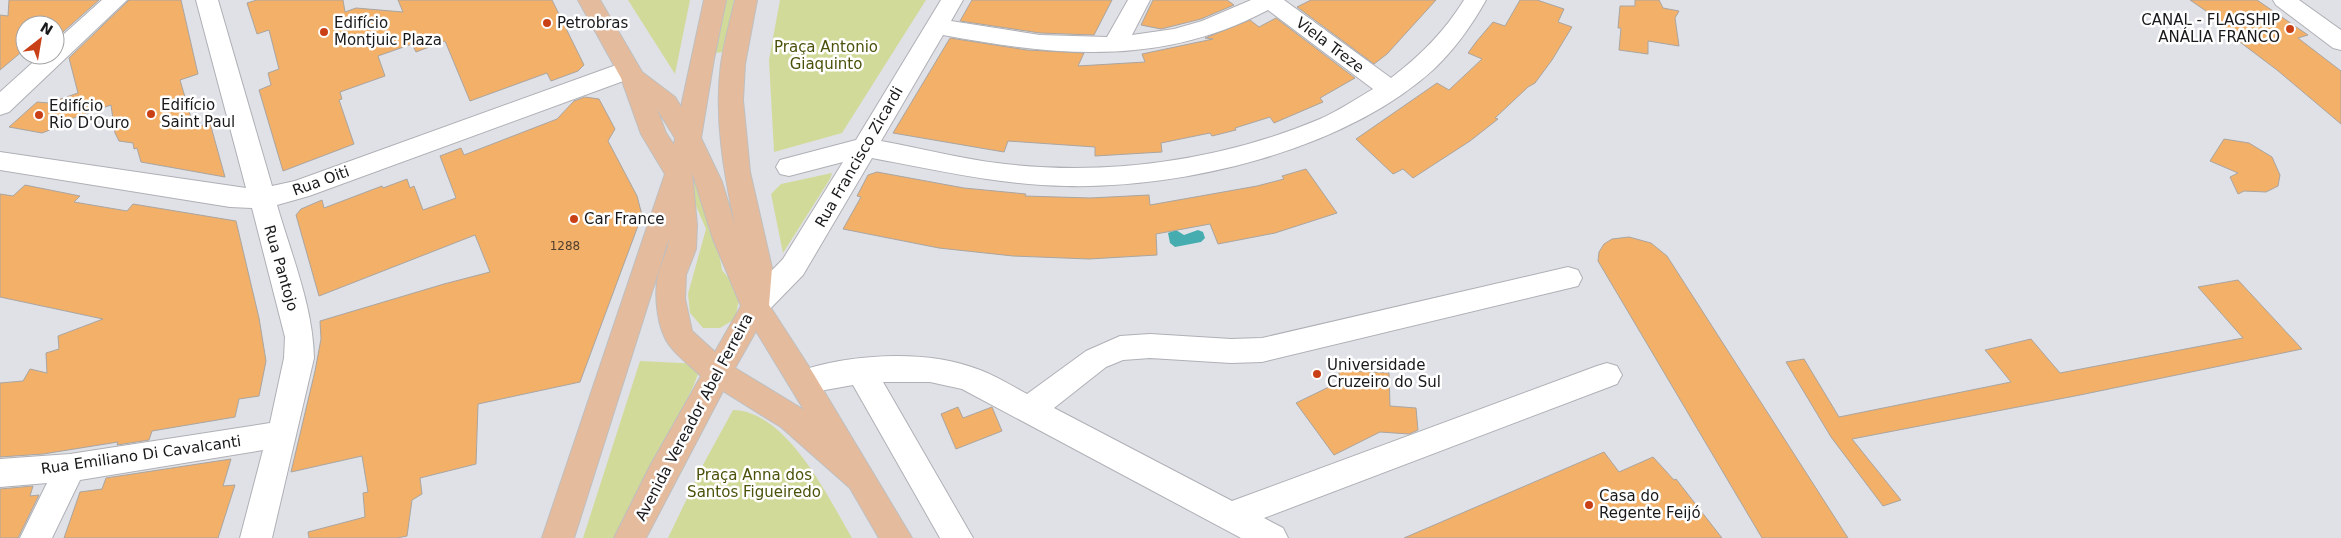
<svg xmlns="http://www.w3.org/2000/svg" width="2341" height="538" font-family="'DejaVu Sans',sans-serif">
<style>
.green{fill:#d2da9a}
.water{fill:#45adaf}
.building{fill:#f3b068;stroke:#aaa5a1}
.lines{fill:none;stroke-linecap:round;stroke-linejoin:round}
.minor-casing{stroke:#afb0b6;stroke-width:2}
.major-casing{stroke:#bfbfbf;stroke-width:2}
.minor{fill:#fff;fill-rule:evenodd}
.major{fill:#e5bb9d;fill-rule:evenodd}
.poi-dot{fill:#c94017;stroke:#fff;stroke-width:2}
.labels{text-anchor:middle;stroke-width:5;stroke-linejoin:round;paint-order:stroke}
.number-label{font-size:12px;fill:#503f2e}
.poi-label{font-size:15px;fill:#19191b;stroke:#fff;text-anchor:start}
.street-label{font-size:15px;fill:#19191b;stroke:#fff}
.park-label{font-size:15px;fill:#4c520a;stroke:#fff}
</style>
<rect width="100%" height="100%" fill="#dfe1e6"/>
<g class="green">
<polygon points="628,0 690,0 675,74"/>
<polygon points="726,0 734,0 724,52 715,53"/>
<polygon points="780,0 926,0 842,133 774,152 769,60"/>
<polygon points="832,173 830,179 783,253 771,194 781,184"/>
<polygon points="694,177 713,218 722,270 734,285 739,300 735,319 720,328 703,328 690,313 688,294 706,229 693,199"/>
<polygon points="640,361 702,364 693,387 618,538 583,538"/>
<path d="M733,410C787,411 828,497 852,538H668L704,463Z"/>
</g>
<polygon class="water" points="1176,230 1184,235 1198,230 1203,232 1205,238 1201,242 1175,247 1170,243 1168,233"/>
<g class="building">
<polygon points="9,0 99,0 55,39 55,25 25,25 25,49 0,70 0,15 8,16"/>
<polygon points="129,0 181,0 198,74 180,80 194,128 210,123 225,177 141,162 137,148 134,149 133,143 119,141 115,133 111,105 62,122 55,128 42,133 9,127 37,102 49,103 78,93 69,58"/>
<polygon points="257,0 343,0 345,12 356,8 403,12 398,0 552,0 584,65 578,71 551,81 547,73 470,101 445,41 416,52 412,44 378,56 385,76 340,92 342,99 339,100 354,144 283,171 259,90 271,85 268,73 279,69 269,30 257,34 247,3"/>
<polygon points="972,0 1112,0 1094,35 1040,33 960,21"/>
<polygon points="1153,0 1227,0 1234,5 1201,19 1161,29 1141,25"/>
<polygon points="1311,0 1436,0 1387,54 1374,64 1297,7"/>
<polygon points="1520,0 1537,0 1564,9 1558,22 1572,27 1552,60 1535,83 1528,87 1495,118 1498,119 1470,141 1413,178 1403,169 1393,174 1356,139 1437,83 1449,90 1482,59 1468,53 1476,42 1493,22 1505,26"/>
<polygon points="1635,0 1659,0 1663,8 1679,11 1675,18 1679,46 1648,41 1648,54 1619,50 1621,28 1618,28 1620,6 1635,6"/>
<polygon points="2190,0 2257,0 2308,35 2298,38 2341,71 2341,124 2277,70 2216,24 2222,22"/>
<polygon points="1276,18 1355,78 1320,98 1323,102 1274,123 1270,117 1235,128 1236,130 1212,136 1210,133 1161,143 1162,152 1095,156 1095,147 1008,141 1004,152 893,133 950,38 1027,50 1084,53 1078,66 1145,62 1142,54 1213,39 1205,38 1250,20 1259,27"/>
<polygon points="585,97 599,99 615,129 608,141 637,196 642,215 580,382 478,404 476,464 420,478 422,494 412,500 407,536 397,538 309,538 308,532 365,517 363,493 368,492 362,456 291,472 315,371 321,339 320,321 444,284 490,272 475,235 319,296 296,215 301,209 322,200 324,208 382,186 383,188 407,179 410,188 414,186 423,210 456,198 440,156 461,148 464,155 557,119 574,101"/>
<polygon points="2224,139 2249,143 2272,157 2280,175 2278,186 2266,192 2244,191 2238,194 2230,177 2238,173 2210,161"/>
<polygon points="1306,169 1337,213 1275,233 1218,244 1210,224 1156,234 1157,255 1089,259 1013,256 939,248 843,229 861,197 857,196 868,175 877,172 964,188 1026,194 1025,196 1090,198 1149,195 1150,205 1257,186 1284,179 1282,176"/>
<polygon points="25,185 80,196 74,202 127,211 133,204 236,221 259,318 266,361 259,396 239,399 235,417 152,431 149,440 117,445 118,442 43,454 0,457 0,383 23,381 30,369 47,373 46,353 59,349 58,336 103,319 0,297 0,194 13,196"/>
<polygon points="1629,237 1651,243 1667,256 1848,538 1762,538 1598,261 1599,252 1604,244 1612,239"/>
<polygon points="2238,280 2302,349 2080,395 1852,439 1901,500 1883,506 1831,437 1786,362 1804,359 1839,417 2011,382 1985,350 2031,339 2060,373 2243,338 2198,287"/>
<polygon points="1339,370 1389,373 1390,406 1416,408 1418,430 1409,434 1380,432 1334,455 1296,403 1339,382"/>
<polygon points="958,407 963,418 992,407 1002,431 956,449 941,414"/>
<polygon points="1604,452 1619,472 1653,457 1674,480 1676,479 1722,538 1404,538"/>
<polygon points="231,459 223,486 235,485 218,538 64,538 80,492 102,489 106,478"/>
<polygon points="33,486 30,496 39,495 18,538 0,538 0,489"/>
</g>
<g class="lines">
<g class="minor-casing">
<g id="minor">
<polygon points="102,0 127,0 9,112 0,115 0,92 41,55 55,55 55,42"/>
<path d="M196,0H218L272,186L295,181L619,64L628,62L637,64L640,70L637,76L309,196L277,205C291,254 313,306 314,358L272,538H240L263,450L80,480L52,538H20L47,483L0,487V459L70,454L270,423L284,358L285,337L252,208L230,207L0,170V152L246,188Z"/>
<path d="M941,0H963L951,21L1040,35L1107,37L1128,0H1150L1132,35L1174,29L1202,21L1251,0H1284L1391,78C1420,56 1445,31 1464,0H1486C1472,25 1455,49 1434,69C1345,150 1184,189 1066,186C1000,185 936,170 872,158L803,275L765,314L755,317L745,314L741,306L745,298L783,259L843,162L789,176L780,174L776,167L780,160L856,140ZM1268,10L1373,89C1356,99 1338,111 1320,119C1220,161 1105,177 997,163C958,158 920,148 881,141L943,35C1058,56 1160,67 1268,10Z"/>
<polygon points="2273,0 2299,0 2341,30 2341,50 2333,48 2276,5"/>
<path d="M1568,267L1578,270L1582,278L1578,286L1262,362L1231,363L1150,358L1123,360L1106,367L1054,408L1232,501L1597,366L1607,363L1617,366L1622,375L1617,384L1264,518L1283,528L1288,538H1241L962,389L930,382H883L973,538H940L853,385L803,394L793,391L788,382L793,373C847,354 925,348 980,370C996,376 1012,386 1027,394L1086,351L1120,336L1150,334L1231,339L1262,338Z"/>
</g>
</g>
<g class="major-casing">
<path id="major" d="M578,0H600L642,72L675,97L681,107L704,0H726L714,59L701,138L722,182L735,225C724,173 714,118 721,64C724,43 730,21 735,0H757L745,64L743,100L750,172L772,268L769,305L813,373L912,538H879L850,488L781,427L723,391L646,538H614L650,466L701,376C691,366 678,357 670,346C657,330 654,295 658,275C661,262 668,252 669,238L574,538H542L665,174L641,134L621,78ZM657,109L675,138L674,145L666,133ZM692,172L713,239L741,306L715,352L692,331L685,299L686,275L696,249L697,225ZM756,331L804,410L735,368Z"/>
</g>
<use href="#minor" class="minor"/>
<use href="#major" class="major"/>
</g>
<g class="poi-dot">
<circle cx="547" cy="23" r="5"/>
<circle cx="2290" cy="29" r="5"/>
<circle cx="324" cy="32" r="5"/>
<circle cx="151" cy="114" r="5"/>
<circle cx="39" cy="115" r="5"/>
<circle cx="574" cy="219" r="5"/>
<circle cx="1317" cy="374" r="5"/>
<circle cx="1589" cy="505" r="5"/>
</g>
<g class="labels">
<g class="number-label">
<text x="565" y="250">1288</text>
</g>
<g class="poi-label">
<text x="2280" y="25" text-anchor="end">CANAL - FLAGSHIP<tspan x="2280" dy="17">ANÁLIA FRANCO</tspan></text>
<text x="334" y="28">Edifício<tspan x="334" dy="17">Montjuic Plaza</tspan></text>
<text x="557" y="28">Petrobras</text>
<text x="161" y="110">Edifício<tspan x="161" dy="17">Saint Paul</tspan></text>
<text x="49" y="111">Edifício<tspan x="49" dy="17">Rio D'Ouro</tspan></text>
<text x="584" y="224">Car France</text>
<text x="1327" y="370">Universidade<tspan x="1327" dy="17">Cruzeiro do Sul</tspan></text>
<text x="1599" y="501">Casa do<tspan x="1599" dy="17">Regente Feijó</tspan></text>
</g>
<g class="street-label">
<text transform="translate(1330 45) rotate(37)" y="5">Viela Treze</text>
<text transform="translate(859 157) rotate(-60)" y="5">Rua Francisco Zicardi</text>
<text transform="translate(321 181) rotate(-20)" y="5">Rua Oiti</text>
<text transform="translate(281 268) rotate(74)" y="5">Rua Pantojo</text>
<text transform="translate(694 417) rotate(-62)" y="5">Avenida Vereador Abel Ferreira</text>
<text transform="translate(141 455) rotate(-8)" y="5">Rua Emiliano Di Cavalcanti</text>
</g>
<g class="park-label">
<text x="826" y="52">Praça Antonio<tspan x="826" dy="17">Giaquinto</tspan></text>
<text x="754" y="480">Praça Anna dos<tspan x="754" dy="17">Santos Figueiredo</tspan></text>
</g>
</g>
<g transform="translate(40 40) rotate(31)"><circle r="24" fill="#ffffff" stroke="#a3a3a4"/>
<path d="M0-4L9 19L0 12L-9 19Z" fill="#c94017"/>
<text y="-8" font-size="14" font-weight="bold" text-anchor="middle" fill="#19191b">N</text>
</g>
</svg>
